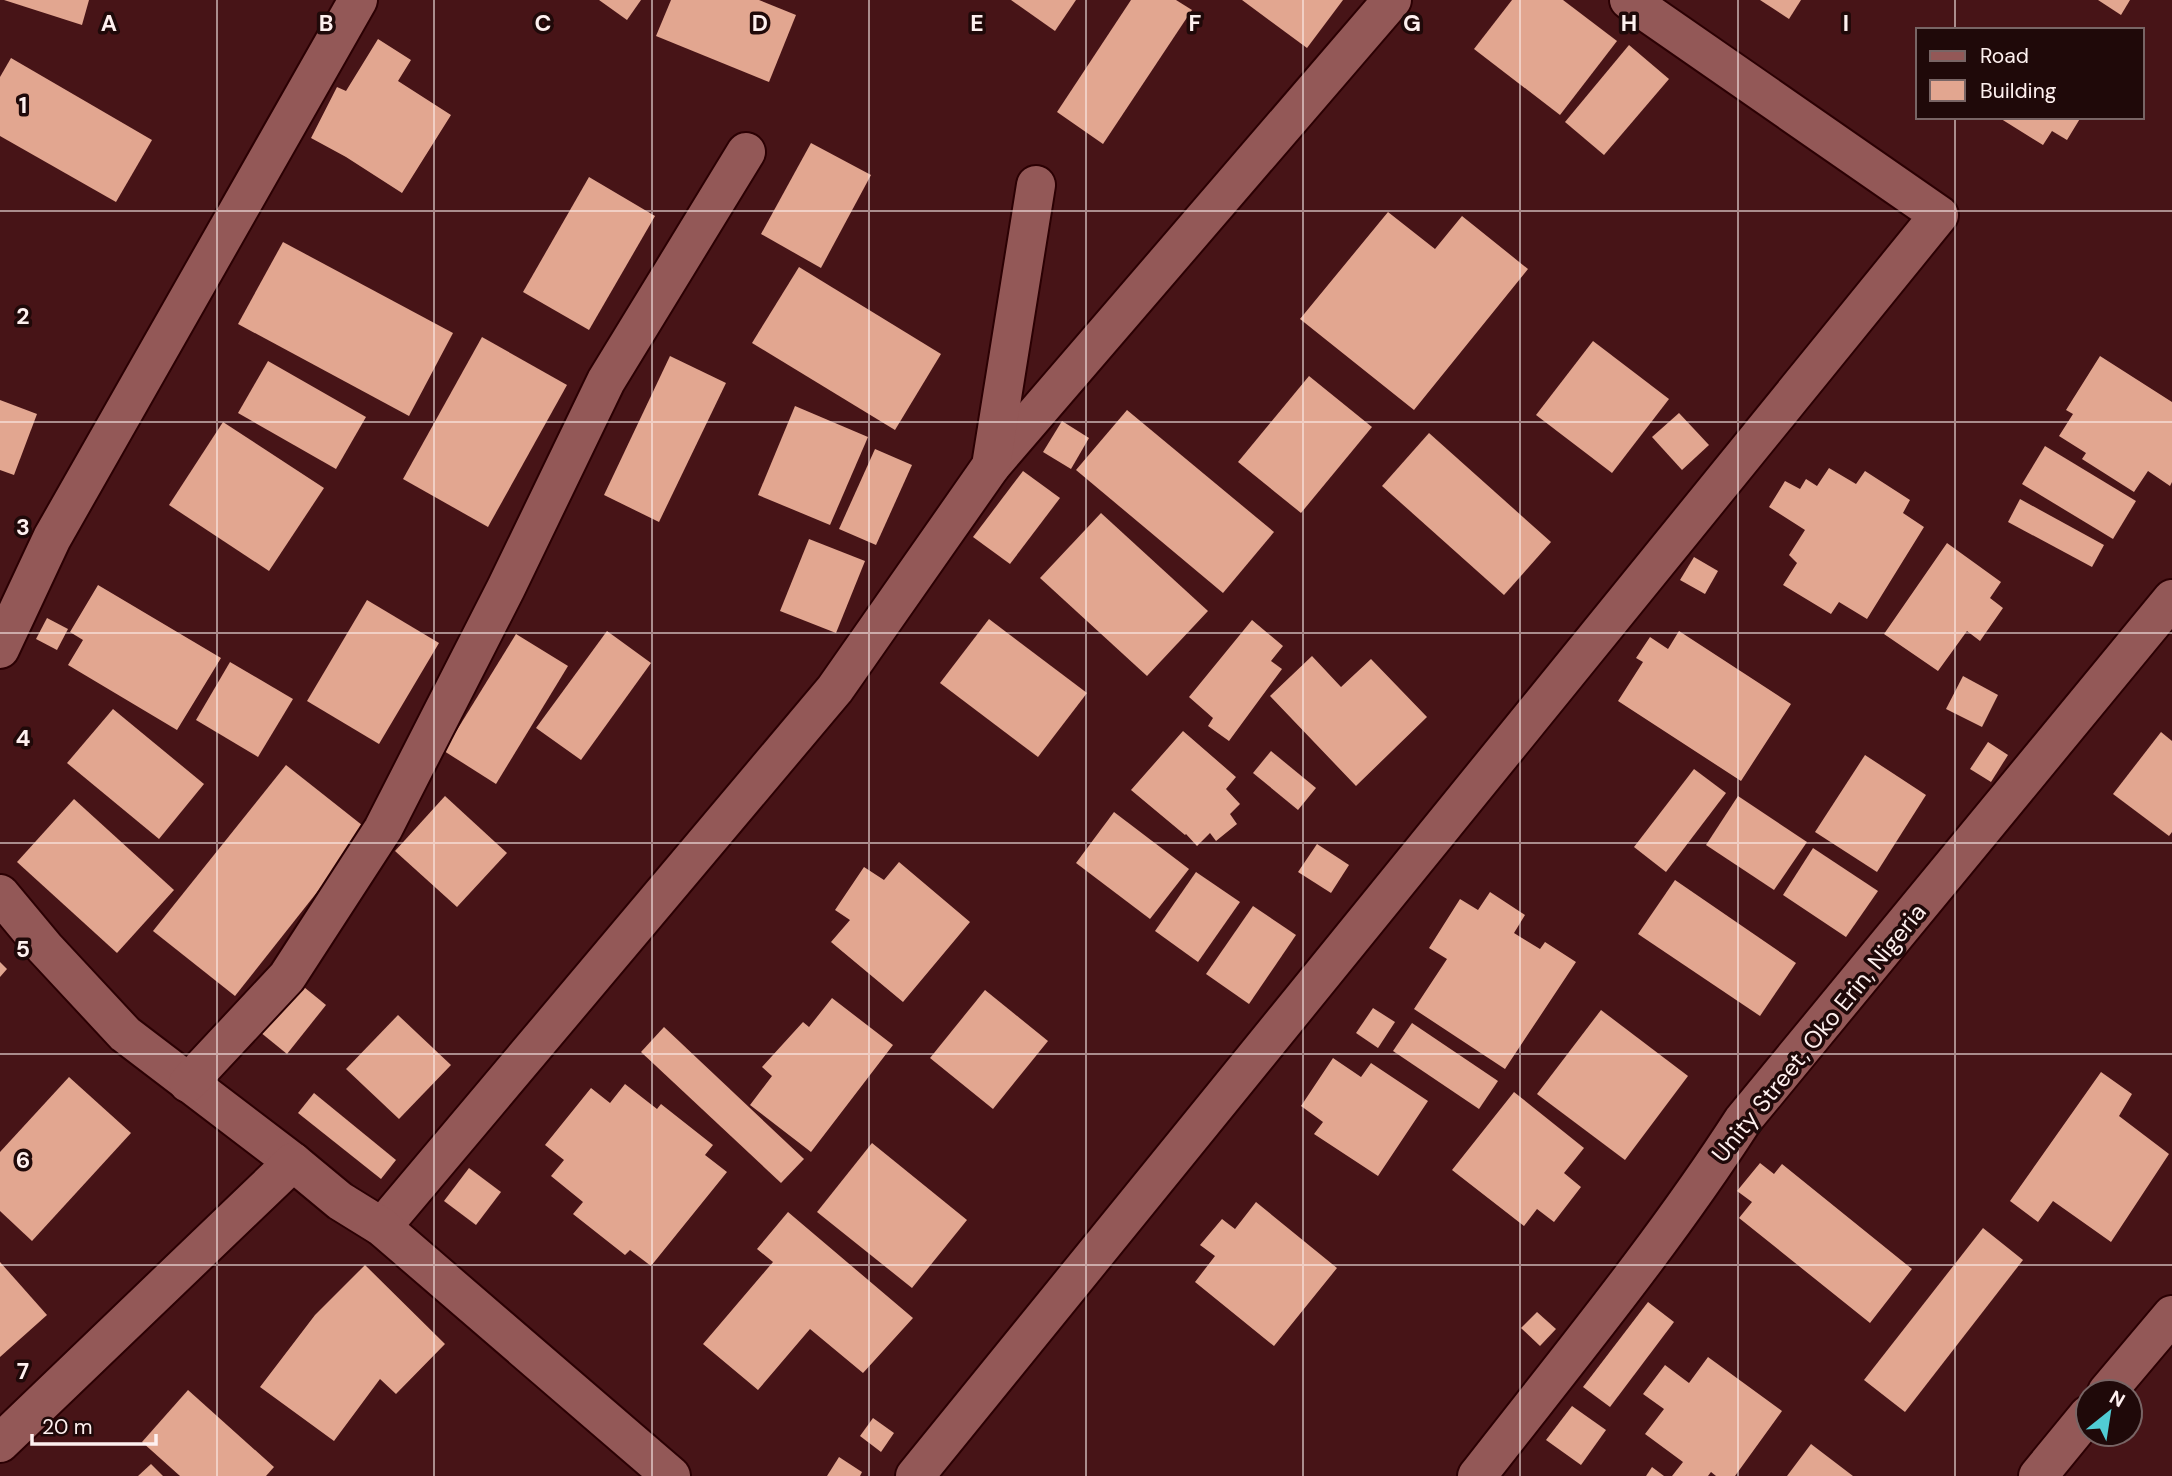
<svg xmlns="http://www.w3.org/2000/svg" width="2172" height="1476" font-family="'DM Sans',sans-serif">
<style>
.building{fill:#e2a690}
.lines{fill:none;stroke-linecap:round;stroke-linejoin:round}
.minor-casing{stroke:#2b0003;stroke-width:42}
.minor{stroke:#935857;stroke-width:38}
.grid{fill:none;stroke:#fef0ef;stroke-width:2;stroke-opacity:0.55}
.labels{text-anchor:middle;stroke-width:7;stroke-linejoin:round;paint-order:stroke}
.street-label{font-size:24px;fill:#fef0ef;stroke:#1f0909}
.grid-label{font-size:23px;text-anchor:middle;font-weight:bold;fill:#fef0ef;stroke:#1f0909;stroke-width:7;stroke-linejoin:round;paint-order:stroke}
</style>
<rect width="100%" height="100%" fill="#471417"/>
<g class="building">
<polygon points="4,0 89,0 82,25"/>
<polygon points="599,0 641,0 627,20"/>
<polygon points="671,0 759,0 796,15 769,82 656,36"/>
<polygon points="1011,0 1076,0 1055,31"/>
<polygon points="1131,0 1176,0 1192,10 1103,144 1057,112"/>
<polygon points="1242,0 1343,0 1307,48"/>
<polygon points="1512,0 1563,0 1617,41 1560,115 1474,49"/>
<polygon points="1760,0 1801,0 1789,19"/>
<polygon points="2098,0 2130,0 2121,15"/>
<polygon points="378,39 411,60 398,81 451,115 402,193 346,157 311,138 337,87 346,91"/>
<polygon points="1629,45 1669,79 1604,155 1565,122"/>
<polygon points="11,58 152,140 116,202 0,136 0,77"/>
<polygon points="1998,117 2081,117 2067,140 2052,131 2043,145"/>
<polygon points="811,143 871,175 821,268 761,234"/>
<polygon points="589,177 655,216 589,330 523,292"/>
<polygon points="1388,212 1435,249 1462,216 1528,269 1414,410 1300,319"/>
<polygon points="283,242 453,333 409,416 238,324"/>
<polygon points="799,267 941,354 895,430 752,343"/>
<polygon points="482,337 567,385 488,527 403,479"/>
<polygon points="1593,341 1669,399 1612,473 1536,415"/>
<polygon points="670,356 726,383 659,522 604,495"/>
<polygon points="2100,356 2172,402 2172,482 2170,486 2148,471 2134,492 2082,459 2086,453 2059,436 2073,414 2066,410"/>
<polygon points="268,361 366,417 336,469 238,413"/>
<polygon points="1309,376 1372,427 1301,513 1238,462"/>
<polygon points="0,400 37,414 14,475 0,470"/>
<polygon points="795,406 868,437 830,525 758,495"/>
<polygon points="1127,410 1274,532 1223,593 1076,470"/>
<polygon points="1679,413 1709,445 1682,470 1652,437"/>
<polygon points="1062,421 1089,438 1071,469 1043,452"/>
<polygon points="223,422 324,488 269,571 169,505"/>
<polygon points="1429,433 1551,542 1504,595 1382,486"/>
<polygon points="2045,446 2136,501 2113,539 2022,484"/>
<polygon points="875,449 912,465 876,545 839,529"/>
<polygon points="1829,468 1856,484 1865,471 1910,500 1903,513 1924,527 1867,619 1839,602 1831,614 1783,585 1797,563 1789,555 1805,530 1769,507 1785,481 1800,489 1806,479 1817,486"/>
<polygon points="1023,471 1060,498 1010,564 973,537"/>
<polygon points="2020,499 2104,545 2092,567 2008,522"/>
<polygon points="1101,513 1208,611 1147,676 1040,578"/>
<polygon points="809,539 865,561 836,633 780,611"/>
<polygon points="1947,543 2001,582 1990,598 2003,608 1980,641 1967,631 1938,671 1884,634"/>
<polygon points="1694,557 1718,571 1705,594 1680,580"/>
<polygon points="98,585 221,658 177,730 68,665 83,640 70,632"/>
<polygon points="367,600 439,643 379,744 307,701"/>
<polygon points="47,618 68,629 57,650 36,639"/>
<polygon points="989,619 1087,693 1038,757 940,683"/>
<polygon points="1252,620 1283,646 1271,661 1282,669 1229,741 1208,726 1213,718 1189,697"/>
<polygon points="607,631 651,663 581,760 536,728"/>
<polygon points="1679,631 1791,704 1741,781 1618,701 1643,662 1636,658 1650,637 1668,649"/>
<polygon points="516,634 568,666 496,784 444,751"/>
<polygon points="1312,656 1341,687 1371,659 1427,717 1356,786 1270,696"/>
<polygon points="230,662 293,699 258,757 196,720"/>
<polygon points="1963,676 1998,695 1982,727 1946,709"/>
<polygon points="113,709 204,784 159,839 67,763"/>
<polygon points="1183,731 1236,777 1226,789 1240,804 1230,814 1237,824 1216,841 1210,833 1197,846 1186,834 1185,835 1131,790"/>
<polygon points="2161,732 2172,741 2172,832 2169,836 2113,794"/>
<polygon points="1988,742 2008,755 1991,782 1970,769"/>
<polygon points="1271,751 1316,788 1298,810 1253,773"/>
<polygon points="1865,755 1926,795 1877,872 1815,832"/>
<polygon points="286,765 367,829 235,996 153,931"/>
<polygon points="1694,769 1726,793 1666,872 1634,847"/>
<polygon points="445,796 507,853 457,907 395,851"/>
<polygon points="1738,796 1807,842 1774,890 1706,845"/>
<polygon points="74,799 174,890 117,953 17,862"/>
<polygon points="1114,812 1189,869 1150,919 1076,863"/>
<polygon points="1317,844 1349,865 1331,893 1298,872"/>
<polygon points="1813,848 1878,891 1846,937 1783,895"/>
<polygon points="899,862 970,922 903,1002 831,942 850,920 835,910 864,867 884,880"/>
<polygon points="1196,872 1240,902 1198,962 1155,931"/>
<polygon points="1675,880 1796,963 1760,1016 1638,934"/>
<polygon points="1490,892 1525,915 1514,933 1540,949 1545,942 1576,962 1505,1069 1414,1009 1447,959 1429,948 1460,899 1478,910"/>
<polygon points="1253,906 1296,935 1249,1004 1206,974"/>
<polygon points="0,962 7,969 0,977"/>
<polygon points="299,983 326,1005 287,1054 260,1032"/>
<polygon points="985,990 1048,1041 993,1109 930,1058"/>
<polygon points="832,998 893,1045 811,1152 750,1105 772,1076 762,1067 803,1022 809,1027"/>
<polygon points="1373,1008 1395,1022 1378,1048 1356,1033"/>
<polygon points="1601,1010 1688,1076 1625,1160 1537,1094"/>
<polygon points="398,1015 451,1065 399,1119 346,1069"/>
<polygon points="1412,1023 1498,1081 1479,1109 1393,1051"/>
<polygon points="664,1027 804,1159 781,1183 641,1052"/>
<polygon points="1333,1058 1361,1077 1371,1063 1428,1101 1378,1176 1314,1134 1323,1122 1301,1106"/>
<polygon points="2101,1072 2132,1094 2119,1116 2169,1154 2111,1242 2053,1201 2038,1222 2010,1201"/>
<polygon points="69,1077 131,1133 32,1241 0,1211 0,1152"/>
<polygon points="625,1084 657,1109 661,1104 713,1145 705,1155 727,1172 651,1266 630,1250 625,1255 573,1214 583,1202 551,1176 564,1160 545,1145 591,1088 610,1103"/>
<polygon points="1514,1092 1584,1148 1564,1173 1581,1187 1554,1222 1537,1209 1524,1226 1452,1170"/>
<polygon points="314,1093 396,1160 381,1179 298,1113"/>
<polygon points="872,1143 967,1220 912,1288 817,1212"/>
<polygon points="1760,1163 1774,1174 1782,1164 1912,1269 1870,1323 1739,1218 1752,1202 1737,1191"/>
<polygon points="469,1168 501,1192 476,1225 444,1201"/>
<polygon points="1256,1202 1337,1268 1274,1346 1195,1282 1215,1256 1200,1245 1222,1219 1235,1229"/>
<polygon points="788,1212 913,1318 863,1373 810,1329 758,1390 703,1344 773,1262 757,1249"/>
<polygon points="1983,1228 2023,1260 1905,1412 1864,1380"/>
<polygon points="0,1262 47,1315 0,1357"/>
<polygon points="365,1265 445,1344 396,1394 380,1379 334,1441 260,1387 315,1315"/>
<polygon points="1648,1302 1674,1322 1610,1407 1583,1387"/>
<polygon points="1537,1312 1556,1329 1540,1346 1521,1328"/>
<polygon points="1708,1357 1782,1411 1735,1476 1716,1476 1711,1472 1708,1476 1672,1476 1683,1462 1645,1434 1664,1409 1643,1394 1665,1365 1689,1383"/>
<polygon points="188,1390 274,1467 266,1476 180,1476 142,1442"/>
<polygon points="1572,1406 1606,1430 1581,1465 1546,1440"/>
<polygon points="873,1418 894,1433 881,1452 860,1436"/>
<polygon points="1811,1444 1853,1476 1787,1476"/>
<polygon points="839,1457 862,1472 860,1476 827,1476"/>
<polygon points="151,1464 163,1476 138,1476"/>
<polygon points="1652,1467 1664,1476 1646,1476"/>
</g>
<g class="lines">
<g class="minor-casing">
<g id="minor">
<polyline points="991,466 1392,0"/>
<polyline points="0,649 52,538 358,0"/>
<polyline points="0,894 45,948 125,1034 293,1162"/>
<polyline points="188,1083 287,977 383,829 506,588 606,381 746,152"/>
<polyline points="382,1227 835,689 991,466 1036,185"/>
<polyline points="2107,1392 2172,1315"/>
<polyline points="0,1443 293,1162 340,1201 382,1227 671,1476"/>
<polyline points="915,1476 1939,215 1629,0"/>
<path d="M1477,1476C1568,1359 1663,1244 1743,1120L2172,599"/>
<polyline points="2038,1476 2088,1415"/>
</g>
</g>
<use href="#minor" class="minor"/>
</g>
<path class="grid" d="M217,0V1476M434,0V1476M652,0V1476M869,0V1476M1086,0V1476M1303,0V1476M1520,0V1476M1738,0V1476M1955,0V30M1955,117V1476M0,211H2172M0,422H2172M0,633H2172M0,843H2172M0,1054H2172M0,1265H2172"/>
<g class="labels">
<g class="street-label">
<text transform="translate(1819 1033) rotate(-51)" y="8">Unity Street, Oko Erin, Nigeria</text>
</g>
</g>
<g class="grid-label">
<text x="109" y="31">A</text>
<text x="326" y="31">B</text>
<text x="543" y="31">C</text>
<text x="760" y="31">D</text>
<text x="977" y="31">E</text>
<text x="1195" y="31">F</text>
<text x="1412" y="31">G</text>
<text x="1629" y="31">H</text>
<text x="1846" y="31">I</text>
<text x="23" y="113">1</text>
<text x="23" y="324">2</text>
<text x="23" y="535">3</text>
<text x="23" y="746">4</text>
<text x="23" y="957">5</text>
<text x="23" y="1168">6</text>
<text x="23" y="1379">7</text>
</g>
<rect x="1916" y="28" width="228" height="91" fill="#1f0909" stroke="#786565" stroke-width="2"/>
<rect x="1930" y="51" width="35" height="10" fill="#935857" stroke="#786565" stroke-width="2"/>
<text x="1980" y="63" font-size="21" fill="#fef0ef">Road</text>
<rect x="1930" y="80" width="35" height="21" fill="#e2a690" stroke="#786565" stroke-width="2"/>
<text x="1980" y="98" font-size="21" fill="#fef0ef">Building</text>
<g transform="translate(2109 1413) rotate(30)"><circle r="33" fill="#1f0909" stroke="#786565" stroke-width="2"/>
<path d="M0-5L12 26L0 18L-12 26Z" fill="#51ccd4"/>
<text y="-10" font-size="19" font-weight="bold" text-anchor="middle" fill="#fef0ef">N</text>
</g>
<path d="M32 1434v10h124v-10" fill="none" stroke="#fef0ef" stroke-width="3.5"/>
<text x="42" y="1434" font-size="21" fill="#fef0ef" stroke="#1f0909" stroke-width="5" paint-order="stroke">20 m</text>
</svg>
